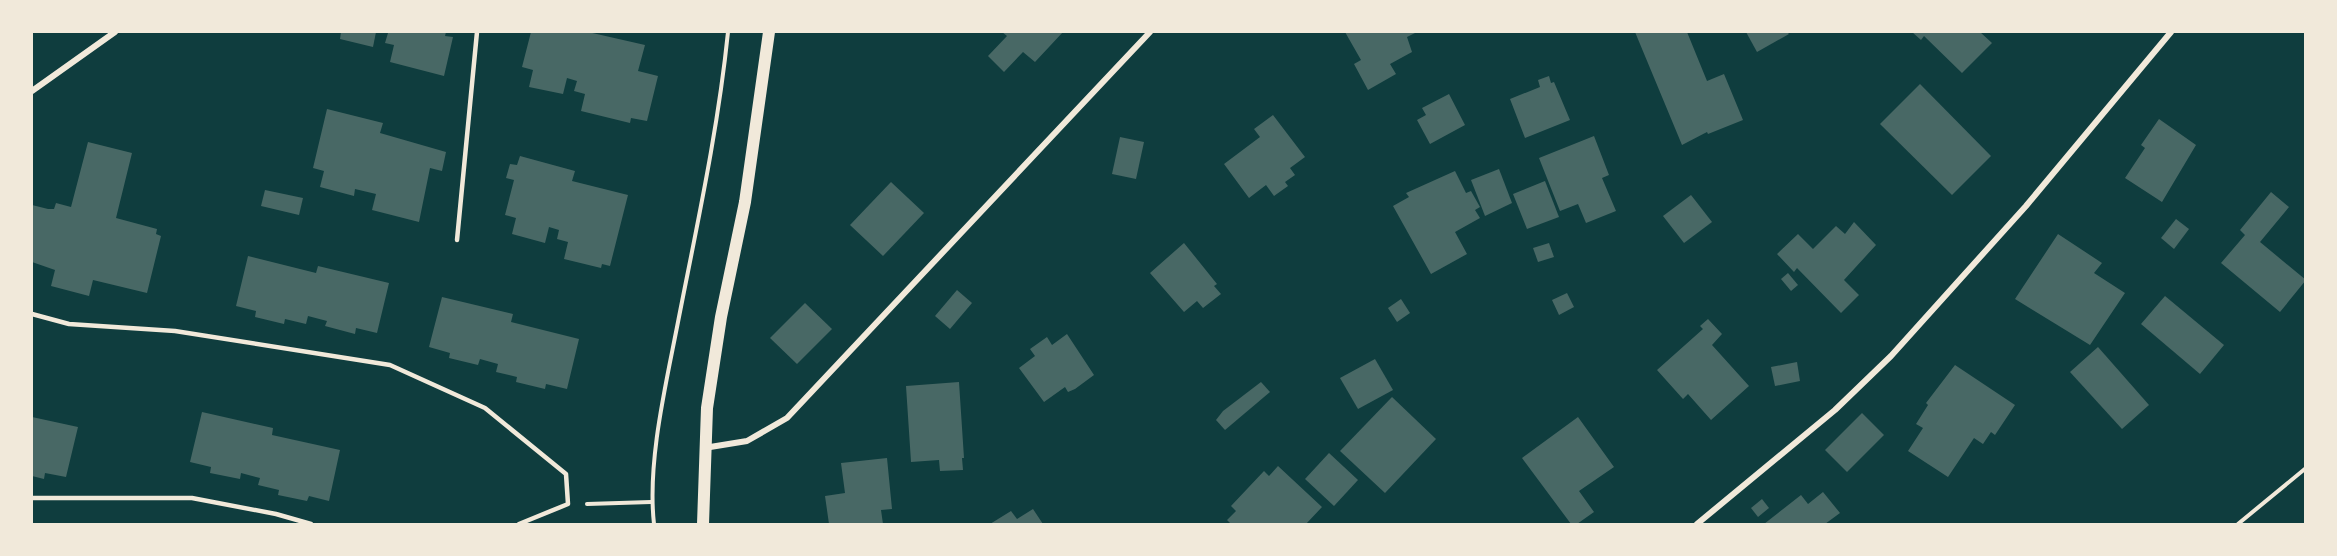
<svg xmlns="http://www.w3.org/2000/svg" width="2337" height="556" font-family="'Sofia Sans Condensed',sans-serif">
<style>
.building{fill:#486865}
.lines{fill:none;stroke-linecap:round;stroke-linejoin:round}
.path{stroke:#f1e9da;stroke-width:4}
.service{stroke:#f1e9da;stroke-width:4.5}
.minor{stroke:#f1e9da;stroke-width:6}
.secondary{stroke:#f1e9da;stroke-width:12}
</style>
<rect width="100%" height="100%" fill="#0f3d3e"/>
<g class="building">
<polygon points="341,32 376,32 373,47 340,39"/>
<polygon points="383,32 446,32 445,36 453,37 444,76 390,62 394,45 385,43 388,33"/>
<polygon points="531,32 588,32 645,45 638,71 658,76 647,121 631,118 630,123 581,111 585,94 574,91 577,81 567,78 563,94 529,87 533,70 522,67"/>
<polygon points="1002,32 1063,32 1035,62 1023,52 1004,72 988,56 1007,36"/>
<polygon points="1345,32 1417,32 1407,37 1412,52 1390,64 1396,74 1368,90 1354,64 1361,60"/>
<polygon points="1635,32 1687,32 1707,81 1724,74 1743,120 1708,134 1707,132 1682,145"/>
<polygon points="1746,32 1787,32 1789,34 1757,52"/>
<polygon points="1912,32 1980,32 1992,43 1962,73 1924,36 1921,40"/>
<polygon points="1549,76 1551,83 1554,82 1570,120 1525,138 1510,99 1540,87 1538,80"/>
<polygon points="1920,84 1991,156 1952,195 1880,124"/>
<polygon points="1449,94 1465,125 1430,144 1417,120 1426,115 1422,108"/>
<polygon points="327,109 383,123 380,133 446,152 442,171 430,168 419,222 372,210 376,194 355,189 354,196 320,187 324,171 313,168"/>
<polygon points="1273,115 1305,157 1290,168 1295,175 1285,182 1288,186 1274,196 1266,185 1249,198 1224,164 1260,137 1254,129"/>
<polygon points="2159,119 2196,145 2162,202 2125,178 2145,148 2141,145"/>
<polygon points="1594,136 1609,175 1602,178 1616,211 1586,223 1578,204 1560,211 1539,158"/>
<polygon points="1120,137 1144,142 1136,179 1112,174"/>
<polygon points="88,142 132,153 116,218 157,229 156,234 161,236 147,293 93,280 89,296 51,286 55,270 32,262 32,205 48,209 54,209 56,203 71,207"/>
<polygon points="520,156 575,171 572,181 628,195 610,266 602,264 601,268 564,259 568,242 557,239 559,230 549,227 545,243 512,234 516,218 505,215 514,180 506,178 510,164 517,165"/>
<polygon points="1499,169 1512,203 1485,216 1471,180"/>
<polygon points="1455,171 1466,193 1471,191 1480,207 1475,210 1480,218 1455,232 1467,254 1431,274 1393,206 1409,197 1406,193"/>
<polygon points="1545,181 1559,217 1527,229 1513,194"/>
<polygon points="891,182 924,213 883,256 850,225"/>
<polygon points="265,190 303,198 299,215 261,206"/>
<polygon points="2271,192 2289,207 2260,242 2306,280 2280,312 2221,263 2245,235 2240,230"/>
<polygon points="1691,195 1712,222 1684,243 1663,216"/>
<polygon points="2176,219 2189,229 2174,249 2161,238"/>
<polygon points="1854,222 1876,245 1844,280 1859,295 1841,313 1797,268 1794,272 1777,254 1798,234 1813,249 1836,226 1845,234"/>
<polygon points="2058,234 2102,263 2094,273 2125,293 2090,345 2015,299"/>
<polygon points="1184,243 1217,284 1214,286 1221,294 1203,308 1197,301 1184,312 1150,273"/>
<polygon points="1549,243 1554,257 1538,262 1533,248"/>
<polygon points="248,256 316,273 318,266 389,283 377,333 356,328 355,334 325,326 327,321 308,316 306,324 285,319 284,324 255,317 256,311 236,306"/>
<polygon points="1788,273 1798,285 1791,291 1781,279"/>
<polygon points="957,290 972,303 950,329 935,316"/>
<polygon points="1567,293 1574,307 1559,315 1552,300"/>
<polygon points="2165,296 2224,345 2200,374 2141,324"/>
<polygon points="442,297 513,314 511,322 579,339 567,389 546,384 545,389 516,382 517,377 496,372 498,364 480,359 478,365 449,358 450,353 429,347"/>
<polygon points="1401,299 1410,313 1397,322 1388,308"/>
<polygon points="805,303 832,329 797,364 770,338"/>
<polygon points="1708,319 1722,334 1712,345 1749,386 1711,420 1688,394 1683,399 1657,370 1703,329 1700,326"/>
<polygon points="1067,334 1094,375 1075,389 1068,392 1065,387 1044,402 1019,368 1035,356 1030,349 1047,337 1052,345"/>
<polygon points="2098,347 2149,405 2122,429 2070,372"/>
<polygon points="1375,359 1393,390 1358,409 1340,378"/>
<polygon points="1797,362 1800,381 1775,386 1771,367"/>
<polygon points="1955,365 2015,405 1995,435 1991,432 1983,444 1974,438 1948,477 1908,451 1923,428 1916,424 1928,405 1926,403"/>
<polygon points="959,382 964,458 962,458 963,470 940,471 939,460 911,462 906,386"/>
<polygon points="1261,382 1270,392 1225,430 1216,420 1223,411"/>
<polygon points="1392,397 1436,439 1385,493 1340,451"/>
<polygon points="202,412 273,428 272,435 340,450 329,501 309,496 307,501 278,495 279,490 258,485 260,478 241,473 240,479 210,473 211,467 190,462"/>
<polygon points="1862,413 1884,435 1847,472 1825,450"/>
<polygon points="32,417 78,427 66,477 45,473 44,479 32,476"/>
<polygon points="1578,417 1614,467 1579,491 1594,512 1577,524 1571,524 1522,458"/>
<polygon points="1329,453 1358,480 1334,506 1305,479"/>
<polygon points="887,458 892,509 881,510 883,524 829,524 825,496 845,493 841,463"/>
<polygon points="1278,466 1322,507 1306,524 1231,524 1227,520 1236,511 1231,506 1264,471 1269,476"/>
<polygon points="1823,492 1840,513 1825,524 1764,524 1801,495 1808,504"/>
<polygon points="1762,499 1769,508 1758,517 1751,508"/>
<polygon points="1033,509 1043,524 990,524 1011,511 1017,519"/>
</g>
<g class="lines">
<g class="path">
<polyline points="587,504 651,502"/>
<path d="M654,524C647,462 666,384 678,322C697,225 718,130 728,32"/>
<polyline points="2238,524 2306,468"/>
</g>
<g class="service">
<polyline points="457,240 477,32"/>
<polyline points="32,314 69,324 175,331 390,365 485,408 566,474 568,504 519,524"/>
<polyline points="32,498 192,498 276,514 311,524"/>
</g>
<g class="minor">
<polyline points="32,91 115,32"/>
<polyline points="704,448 747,441 787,418 1150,32"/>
<polyline points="1697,524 1835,410 1891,356 2026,206 2171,32"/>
</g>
<polyline class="secondary" points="703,524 707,408 721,317 745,202 769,32"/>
</g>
<rect width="2337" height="556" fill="none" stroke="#f1e9da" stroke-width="66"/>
</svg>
